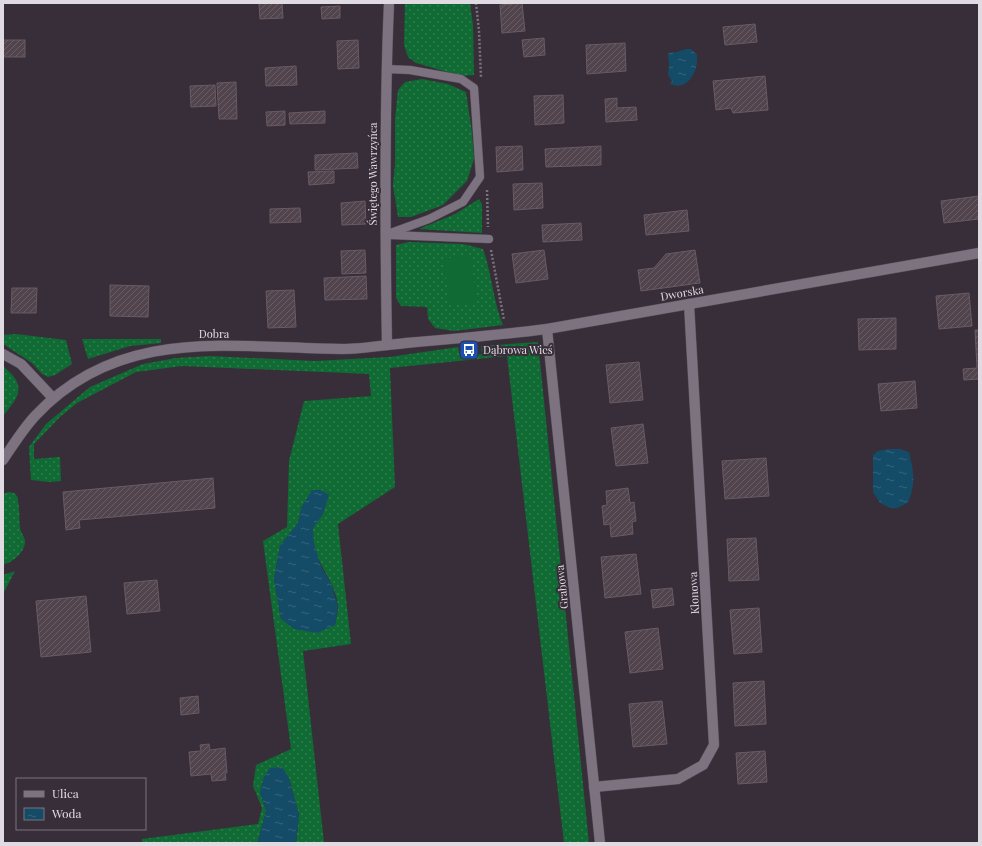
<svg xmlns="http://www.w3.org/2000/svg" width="982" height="846" font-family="'Playfair Display',serif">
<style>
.grass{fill:url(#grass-dots);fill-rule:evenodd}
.park{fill:#106a33}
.water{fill:url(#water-ripples)}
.building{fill:url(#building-hatch);stroke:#695b64}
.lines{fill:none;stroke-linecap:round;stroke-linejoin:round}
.service-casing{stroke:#544d57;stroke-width:9}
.minor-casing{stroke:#544d57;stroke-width:11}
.path{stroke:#7a737c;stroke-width:2.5;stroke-dasharray:2 2;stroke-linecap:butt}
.service{stroke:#7d7380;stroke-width:8}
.minor{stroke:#7d7380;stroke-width:10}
.labels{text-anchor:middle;stroke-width:4;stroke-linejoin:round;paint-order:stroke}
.street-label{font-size:11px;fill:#e0dbe2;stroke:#372e39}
.poi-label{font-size:11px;fill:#e0dbe2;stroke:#372e39;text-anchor:start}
</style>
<defs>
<pattern id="grass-dots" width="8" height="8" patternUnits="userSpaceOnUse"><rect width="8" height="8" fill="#106a33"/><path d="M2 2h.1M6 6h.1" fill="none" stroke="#327f50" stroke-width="1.8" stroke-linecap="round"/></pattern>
<pattern id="water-ripples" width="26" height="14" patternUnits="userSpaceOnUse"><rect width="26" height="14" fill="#144b67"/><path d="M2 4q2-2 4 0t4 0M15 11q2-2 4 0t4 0" fill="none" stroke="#36647c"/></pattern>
<pattern id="building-hatch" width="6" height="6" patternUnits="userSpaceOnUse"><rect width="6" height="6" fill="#51444d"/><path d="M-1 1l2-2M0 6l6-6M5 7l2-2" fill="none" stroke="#6a5e66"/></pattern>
</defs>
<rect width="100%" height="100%" fill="#372e39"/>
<g class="grass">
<polygon points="405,3 470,3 473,25 474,75 461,76 416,63 408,57 404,45"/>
<polygon points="422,79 448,84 466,92 472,132 474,159 467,181 443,205 411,217 398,217 393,185 395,164 395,119 398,90 405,82"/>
<polygon points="479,199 482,204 482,233 419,229 455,214"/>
<path d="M409,242L463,244L483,249C492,274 493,301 503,325L454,331L435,328L428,319L427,307L401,306L396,298V245Z"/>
<polygon points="16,334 66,340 72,364 55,375 48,377 42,374 32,363 3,344 3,335"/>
<polygon points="82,339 161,339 161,343 130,346 88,359"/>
<path d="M538,342L589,843H564L507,356L390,368L395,487L338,524L351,644L303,651L324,843H296L299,815L289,778L260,792L266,811L258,841L256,843H142V839L258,824L262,808L253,786L256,765L291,749L263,541L287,527L289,461L304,401L371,396L369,374L182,366L136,372L77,403L60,417L34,444V459L60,457L61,481L49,482L31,480L29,447L46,424L90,387L143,364L176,358L210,356L315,361L389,357L458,347L460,356L482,354L481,346ZM302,506L323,514C320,518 314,524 313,529C309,558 336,579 338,606C338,612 336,619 335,625L281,619L274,579L280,546L298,523Z"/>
<path d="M3,366C27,386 20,395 3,416Z"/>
<path d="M9,492L14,493L17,496C20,507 19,517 20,528C21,533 24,536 25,540C26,552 13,562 3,565V494Z"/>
<polygon points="15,571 3,594 3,575"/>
</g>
<polygon class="park" points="471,255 477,302 449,305 444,259"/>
<g class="water">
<path d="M686,49H691L697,55C699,70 688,92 670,84L672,81L668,75L669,66L668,53L677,52Z"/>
<path d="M888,449H900L909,452C914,474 916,482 908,503L897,508H891L880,503L873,492V455L878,451Z"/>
<polygon points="312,490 321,490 329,495 323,514 313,528 314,543 320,564 332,586 338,606 335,625 317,633 294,629 281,619 274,579 280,546 298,523 302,506"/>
<polygon points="282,767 289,778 299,815 296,843 256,843 258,841 266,811 260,792 263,779 270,768"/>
</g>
<g class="building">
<polygon points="259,3 282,3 283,18 260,19"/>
<polygon points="522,3 525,31 502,33 500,5"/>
<polygon points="340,6 340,18 322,19 321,7"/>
<polygon points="755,24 757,42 725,45 723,27"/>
<polygon points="544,38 545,55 524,57 522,40"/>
<rect x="3" y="40" width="22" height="17"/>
<polygon points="358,40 359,68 338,69 337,41"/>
<polygon points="625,43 626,71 587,74 586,45"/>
<polygon points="296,66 297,85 266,86 265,68"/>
<polygon points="765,76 768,110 733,113 731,108 716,110 713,81"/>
<polygon points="236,82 237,119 219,119 217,83"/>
<polygon points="215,85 216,106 191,107 190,86"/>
<polygon points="563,95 564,123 535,125 534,96"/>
<polygon points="617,98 617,108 636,107 637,120 606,122 605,99"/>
<polygon points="285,111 285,125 267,126 266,112"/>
<polygon points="325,111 325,123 290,124 289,113"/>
<polygon points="522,146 523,170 497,172 496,147"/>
<polygon points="601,146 601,165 546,167 545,149"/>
<polygon points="357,153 358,168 315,170 315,155"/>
<polygon points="334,171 334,183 309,185 308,172"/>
<polygon points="542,183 543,208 514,210 513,184"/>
<polygon points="979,196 979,219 944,223 941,201"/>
<polygon points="365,201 366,224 342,225 341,203"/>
<polygon points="300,208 301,222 270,223 270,209"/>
<polygon points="687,210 689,231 646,235 644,215"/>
<polygon points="581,223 582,240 543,242 542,225"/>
<polygon points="365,250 366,273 342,274 341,251"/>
<polygon points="544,250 548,279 516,283 512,254"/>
<polygon points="695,250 700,283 641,291 638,270 654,268 666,254"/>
<polygon points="366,276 367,299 325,300 324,278"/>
<polygon points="110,285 149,286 148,317 110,316"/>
<polygon points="12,288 37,288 36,313 11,313"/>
<polygon points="294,290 296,327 268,328 266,291"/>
<polygon points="969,293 972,326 939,329 936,296"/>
<polygon points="896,318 896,349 859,350 858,319"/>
<polygon points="975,330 979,330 979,379 964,380 963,369 977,368"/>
<polygon points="639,362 643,400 610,403 606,365"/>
<polygon points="915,381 917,408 881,411 878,384"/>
<polygon points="643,424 648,463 616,466 611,428"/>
<polygon points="766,458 769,496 725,499 722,461"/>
<polygon points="213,478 215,508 79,520 80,528 66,530 63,492"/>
<polygon points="628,488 630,503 634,502 636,521 632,522 633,534 611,537 610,524 604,525 602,506 607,505 606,491"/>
<polygon points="756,538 759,580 729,581 727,539"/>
<polygon points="636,554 641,594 605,598 601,557"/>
<polygon points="157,580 160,611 127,614 124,583"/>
<polygon points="672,588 674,605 653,608 651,590"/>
<polygon points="86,596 91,652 41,657 36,601"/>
<polygon points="759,608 762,652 734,654 730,610"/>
<polygon points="658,628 663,669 630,673 625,632"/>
<polygon points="764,681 766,724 735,726 733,683"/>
<polygon points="198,696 199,713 181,715 180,698"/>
<polygon points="662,701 667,744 633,747 629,704"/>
<polygon points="209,744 210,750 225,748 227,773 225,773 226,780 212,781 211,774 191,776 189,752 201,751 200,745"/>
<polygon points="765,751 767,782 738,784 736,753"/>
</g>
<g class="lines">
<g class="service-casing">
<g id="service">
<polyline points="385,235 429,219 463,202 480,177 474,88 461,79 410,70 386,69"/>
<polyline points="390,235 489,239"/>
</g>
</g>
<g class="minor-casing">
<g id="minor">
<polyline points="547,329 600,843"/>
<path d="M387,345C385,231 384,117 389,3"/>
<polyline points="3,354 21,364 53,398"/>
<path d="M3,460C13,445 23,429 35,416C120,325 232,348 342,349C363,349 385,345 406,343C453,339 500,335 547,329L979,253"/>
<polyline points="594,787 678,779 703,765 714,745 689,304"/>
</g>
</g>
<g class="path">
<polyline points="476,3 479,31 481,77"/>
<polyline points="487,190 488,227"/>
<polyline points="491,250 504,320"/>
</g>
<use href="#service" class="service"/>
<use href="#minor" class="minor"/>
</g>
<defs>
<g id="bus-square" transform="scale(1)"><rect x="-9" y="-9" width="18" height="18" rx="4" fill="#1a4fb4" stroke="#372e39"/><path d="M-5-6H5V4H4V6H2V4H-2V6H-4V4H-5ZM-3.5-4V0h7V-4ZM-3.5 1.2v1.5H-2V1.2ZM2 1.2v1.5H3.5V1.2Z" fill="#fff"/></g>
</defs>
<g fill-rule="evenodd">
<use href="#bus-square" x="469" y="350"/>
</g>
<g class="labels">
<g class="street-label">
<text transform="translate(373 174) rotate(-90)" y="4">Świętego Wawrzyńca</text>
<text transform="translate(682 293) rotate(-10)" y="4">Dworska</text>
<text x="214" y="338">Dobra</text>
<text transform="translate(562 587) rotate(-96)" y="4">Grabowa</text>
<text transform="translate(694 593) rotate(-93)" y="4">Klonowa</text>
</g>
<g class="poi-label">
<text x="483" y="354">Dąbrowa Wieś</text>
</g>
</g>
<rect width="982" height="846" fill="none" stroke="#e0dbe2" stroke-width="8"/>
<rect x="16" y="778" width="130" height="52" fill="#372e39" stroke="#7b737d"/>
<rect x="24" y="791" width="20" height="6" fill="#7d7380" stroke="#7b737d"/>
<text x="52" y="798" font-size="12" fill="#e0dbe2">Ulica</text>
<rect x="24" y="808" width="20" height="12" fill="url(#water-ripples)" stroke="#7b737d"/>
<text x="52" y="818" font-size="12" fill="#e0dbe2">Woda</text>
</svg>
